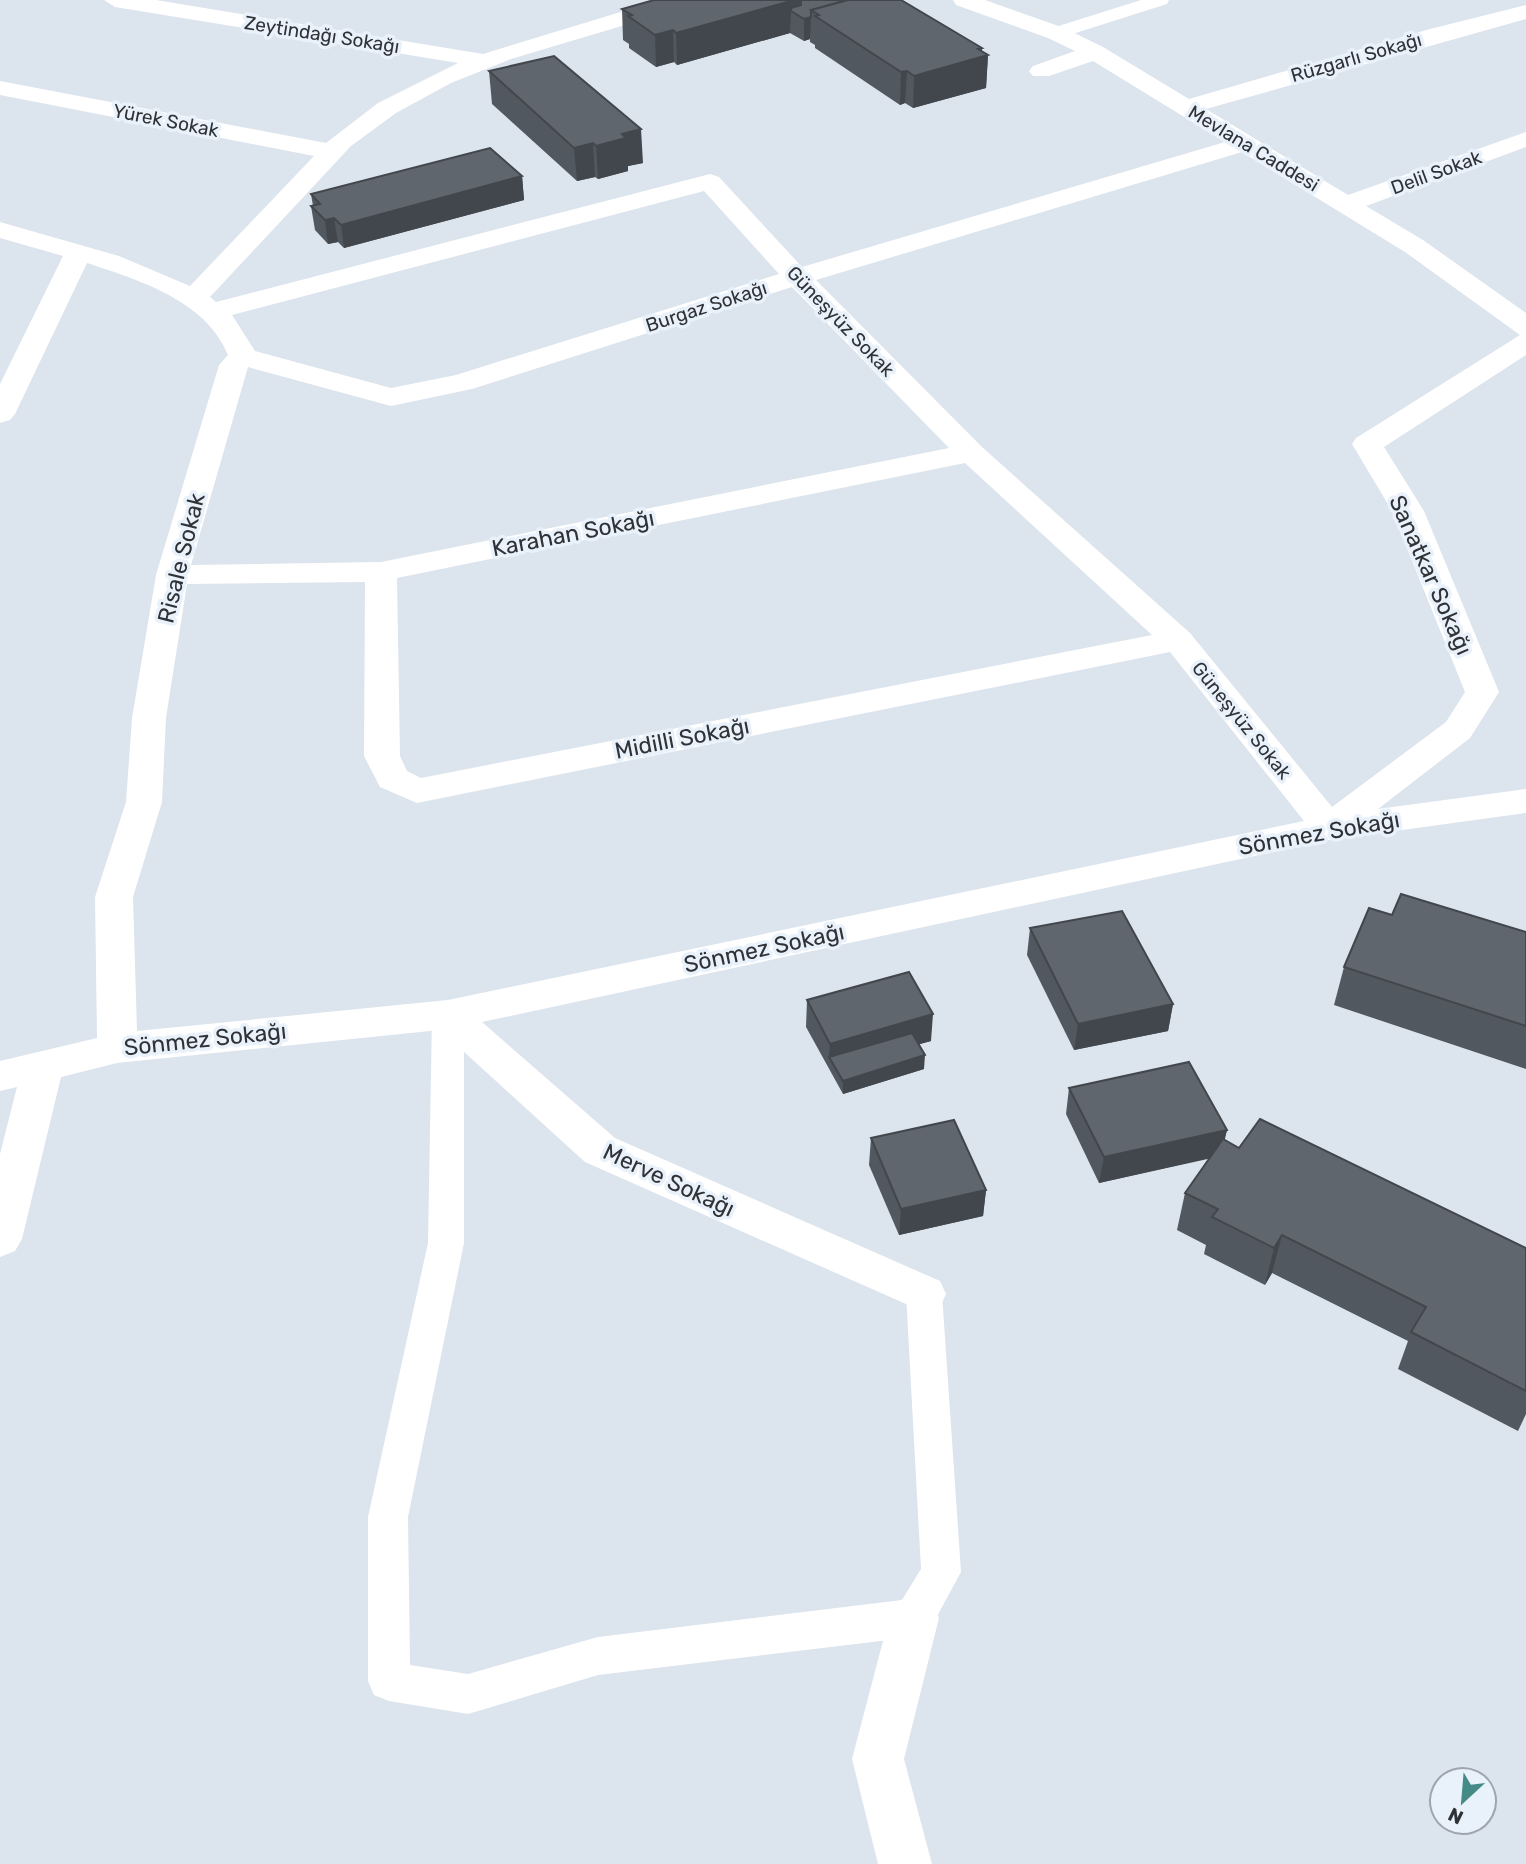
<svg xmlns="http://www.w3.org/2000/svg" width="1526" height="1864" font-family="Rubik,sans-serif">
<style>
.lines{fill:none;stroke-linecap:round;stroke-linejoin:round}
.service{fill:#fff;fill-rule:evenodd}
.minor{fill:#fff;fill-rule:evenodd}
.wall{fill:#52585f}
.shaded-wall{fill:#42474d}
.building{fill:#5f666e;stroke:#42474d;stroke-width:2}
.labels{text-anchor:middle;stroke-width:7;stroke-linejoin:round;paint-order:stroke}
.far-street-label{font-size:19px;fill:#2f3236;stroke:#e9f1fb}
.street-label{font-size:23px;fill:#2f3236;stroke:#e9f1fb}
</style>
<rect width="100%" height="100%" fill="#dce4ed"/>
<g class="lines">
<g class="service">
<polygon points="1141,0 1169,0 1167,4 1063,37 1056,39 1047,33 1049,29"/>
<polygon points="448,1003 460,1007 464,1015 464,1243 408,1517 410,1665 468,1674 598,1637 902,1600 921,1569 906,1294 911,1283 924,1279 937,1283 942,1294 961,1572 929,1631 914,1637 598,1675 468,1714 389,1701 374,1695 368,1681 368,1517 428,1243 432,1015 436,1007"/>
</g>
<g class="minor">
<path d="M104,0H156L483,54L660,0H695L692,5L511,59L451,83L396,113L351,146L210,297L216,302L710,174L719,177L802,267L1225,142L1093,61L1049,76H1033L1029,71L1033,66L1075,51L1048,38L956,5L953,0H985L1064,28L1103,47L1189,99L1430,29L1526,5V19L1206,109L1348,195L1526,132V147L1366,206L1423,240L1526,313V355L1384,447L1424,511L1499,692L1470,738L1378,809L1526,789V813L1329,840L482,1022L615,1138L940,1281L946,1294L940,1307L924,1312L585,1162L440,1030L117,1063L61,1077L22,1239L15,1251L0,1257V1154L17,1087L0,1091V1061L97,1038L95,897L126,802L132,718L156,575L219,365L228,355C206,300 138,280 87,263L15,414L10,420L0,423V384L63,256L0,238V222L119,256L190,286L314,156L0,95V81L326,143L378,103L458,63L115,7ZM1242,152L1405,252L1520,335L1356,438L1352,444L1392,511L1465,692L1446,722L1332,807L1190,633L982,447L816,280ZM704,191L779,274L456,375L391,388L255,351L232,315ZM792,287L949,448L381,562L191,565L248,367L391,406L472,389ZM965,463L1152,635L421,778L407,771L400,756L397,578ZM365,582L364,756L380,787L417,803L1170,652L1304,821L448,1000L137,1031L133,897L162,802L166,718L187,584Z"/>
<polygon points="914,1595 932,1602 939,1618 904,1759 932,1864 878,1864 852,1759 889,1618 896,1602"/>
</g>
</g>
<g class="wall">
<polygon points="901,0 982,48 982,51 988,55 986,88 913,108 905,103 900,105 815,48 815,45 810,42 810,39 804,41 790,33 677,65 674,62 656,67 629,48 629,44 623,40 622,9"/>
<polygon points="489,71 643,163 628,166 628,171 598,179 595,177 577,181 492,104"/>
<polygon points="522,176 524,200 344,248 338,242 328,244 315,230 311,206 313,206 311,194"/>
<polygon points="1392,915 1526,932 1526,1069 1334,1005 1344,967"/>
<polygon points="1030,928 1173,1004 1168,1031 1074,1050 1027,955"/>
<polygon points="807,1000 931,1041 919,1044 924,1069 843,1094 806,1027"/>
<polygon points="1069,1088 1227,1130 1224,1140 1239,1148 1526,1248 1526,1414 1518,1431 1398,1369 1408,1341 1272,1273 1265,1285 1204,1254 1206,1245 1177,1230 1185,1193 1209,1158 1099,1183 1066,1114"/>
<polygon points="871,1138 986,1190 983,1216 899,1235 869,1165"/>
</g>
<g class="shaded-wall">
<polygon points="783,0 812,0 810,39 804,41 804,19 791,11 790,33 677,65 676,33"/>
<polygon points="673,30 674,62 656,67 655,35"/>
<polygon points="982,48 981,57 988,55 986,88 913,108 914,76"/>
<polygon points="907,71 905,103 900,105 901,72"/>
<polygon points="641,129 643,163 628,166 628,171 598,179 596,146 622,134"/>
<polygon points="593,143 595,177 577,181 574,148"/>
<polygon points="522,176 524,200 344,248 341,225"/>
<polygon points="334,218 338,242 328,244 325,220"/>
<polygon points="1173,1004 1168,1031 1074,1050 1078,1024"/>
<polygon points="933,1014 931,1041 836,1068 829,1057 830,1044"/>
<polygon points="925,1055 924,1069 843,1094 843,1081"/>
<polygon points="1227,1130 1221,1156 1099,1183 1104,1157"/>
<polygon points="986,1190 983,1216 899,1235 901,1209"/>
<polygon points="1282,1235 1272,1273 1265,1285 1274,1248"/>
</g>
<g class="building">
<polygon points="654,0 789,0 791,1 676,33 673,30 655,35 628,16 632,15 622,9"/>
<polygon points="801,0 848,0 811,10 811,17 804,19 791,11 791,8 801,5"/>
<polygon points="848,0 901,0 982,48 978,49 988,55 914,76 907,71 901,72 815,16 819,15 811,10"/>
<polygon points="554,56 641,129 622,134 626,138 596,146 593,143 574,148 489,71"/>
<polygon points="490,148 522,176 341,225 334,218 325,220 311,206 320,204 311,194"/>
<polygon points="1401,894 1526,932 1526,1026 1344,967 1369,908 1392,915"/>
<polygon points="1122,911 1173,1004 1078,1024 1030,928"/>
<polygon points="909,972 933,1014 830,1044 807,1000"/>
<polygon points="912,1033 925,1055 843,1081 829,1057"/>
<polygon points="1189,1062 1227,1130 1104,1157 1069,1088"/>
<polygon points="1260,1119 1526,1248 1526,1391 1411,1332 1426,1307 1282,1235 1274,1248 1212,1217 1218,1209 1185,1193 1223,1139 1239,1148"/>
<polygon points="954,1120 986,1190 901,1209 871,1138"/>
</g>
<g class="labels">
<g class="far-street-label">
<text transform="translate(322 34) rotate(9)" y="7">Zeytindağı Sokağı</text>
<text transform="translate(1356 57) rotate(-16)" y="7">Rüzgarlı Sokağı</text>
<text transform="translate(166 120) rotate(11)" y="7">Yürek Sokak</text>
<text transform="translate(1254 148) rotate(31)" y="7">Mevlana Caddesi</text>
<text transform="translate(1436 172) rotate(-20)" y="7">Delil Sokak</text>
<text transform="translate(706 306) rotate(-18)" y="7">Burgaz Sokağı</text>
<text transform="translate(841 321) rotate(46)" y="7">Güneşyüz Sokak</text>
<text transform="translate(1242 720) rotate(51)" y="7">Güneşyüz Sokak</text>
</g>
<g class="street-label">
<text transform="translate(573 533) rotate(-11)" y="8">Karahan Sokağı</text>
<text transform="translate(181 558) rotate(-76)" y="8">Risale Sokak</text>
<text transform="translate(1431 575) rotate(66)" y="8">Sanatkar Sokağı</text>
<text transform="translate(682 738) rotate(-11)" y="8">Midilli Sokağı</text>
<text transform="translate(1319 833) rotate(-10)" y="8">Sönmez Sokağı</text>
<text transform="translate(764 948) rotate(-12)" y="8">Sönmez Sokağı</text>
<text transform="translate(205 1039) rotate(-6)" y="8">Sönmez Sokağı</text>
<text transform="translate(669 1180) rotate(25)" y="8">Merve Sokağı</text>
</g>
</g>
<g transform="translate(1463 1801) rotate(206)"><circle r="33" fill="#e9f1fb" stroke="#9fa5ac" stroke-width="2"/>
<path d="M0-5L12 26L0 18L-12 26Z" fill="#448b87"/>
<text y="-10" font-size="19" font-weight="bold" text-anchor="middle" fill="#2f3236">N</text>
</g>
</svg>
